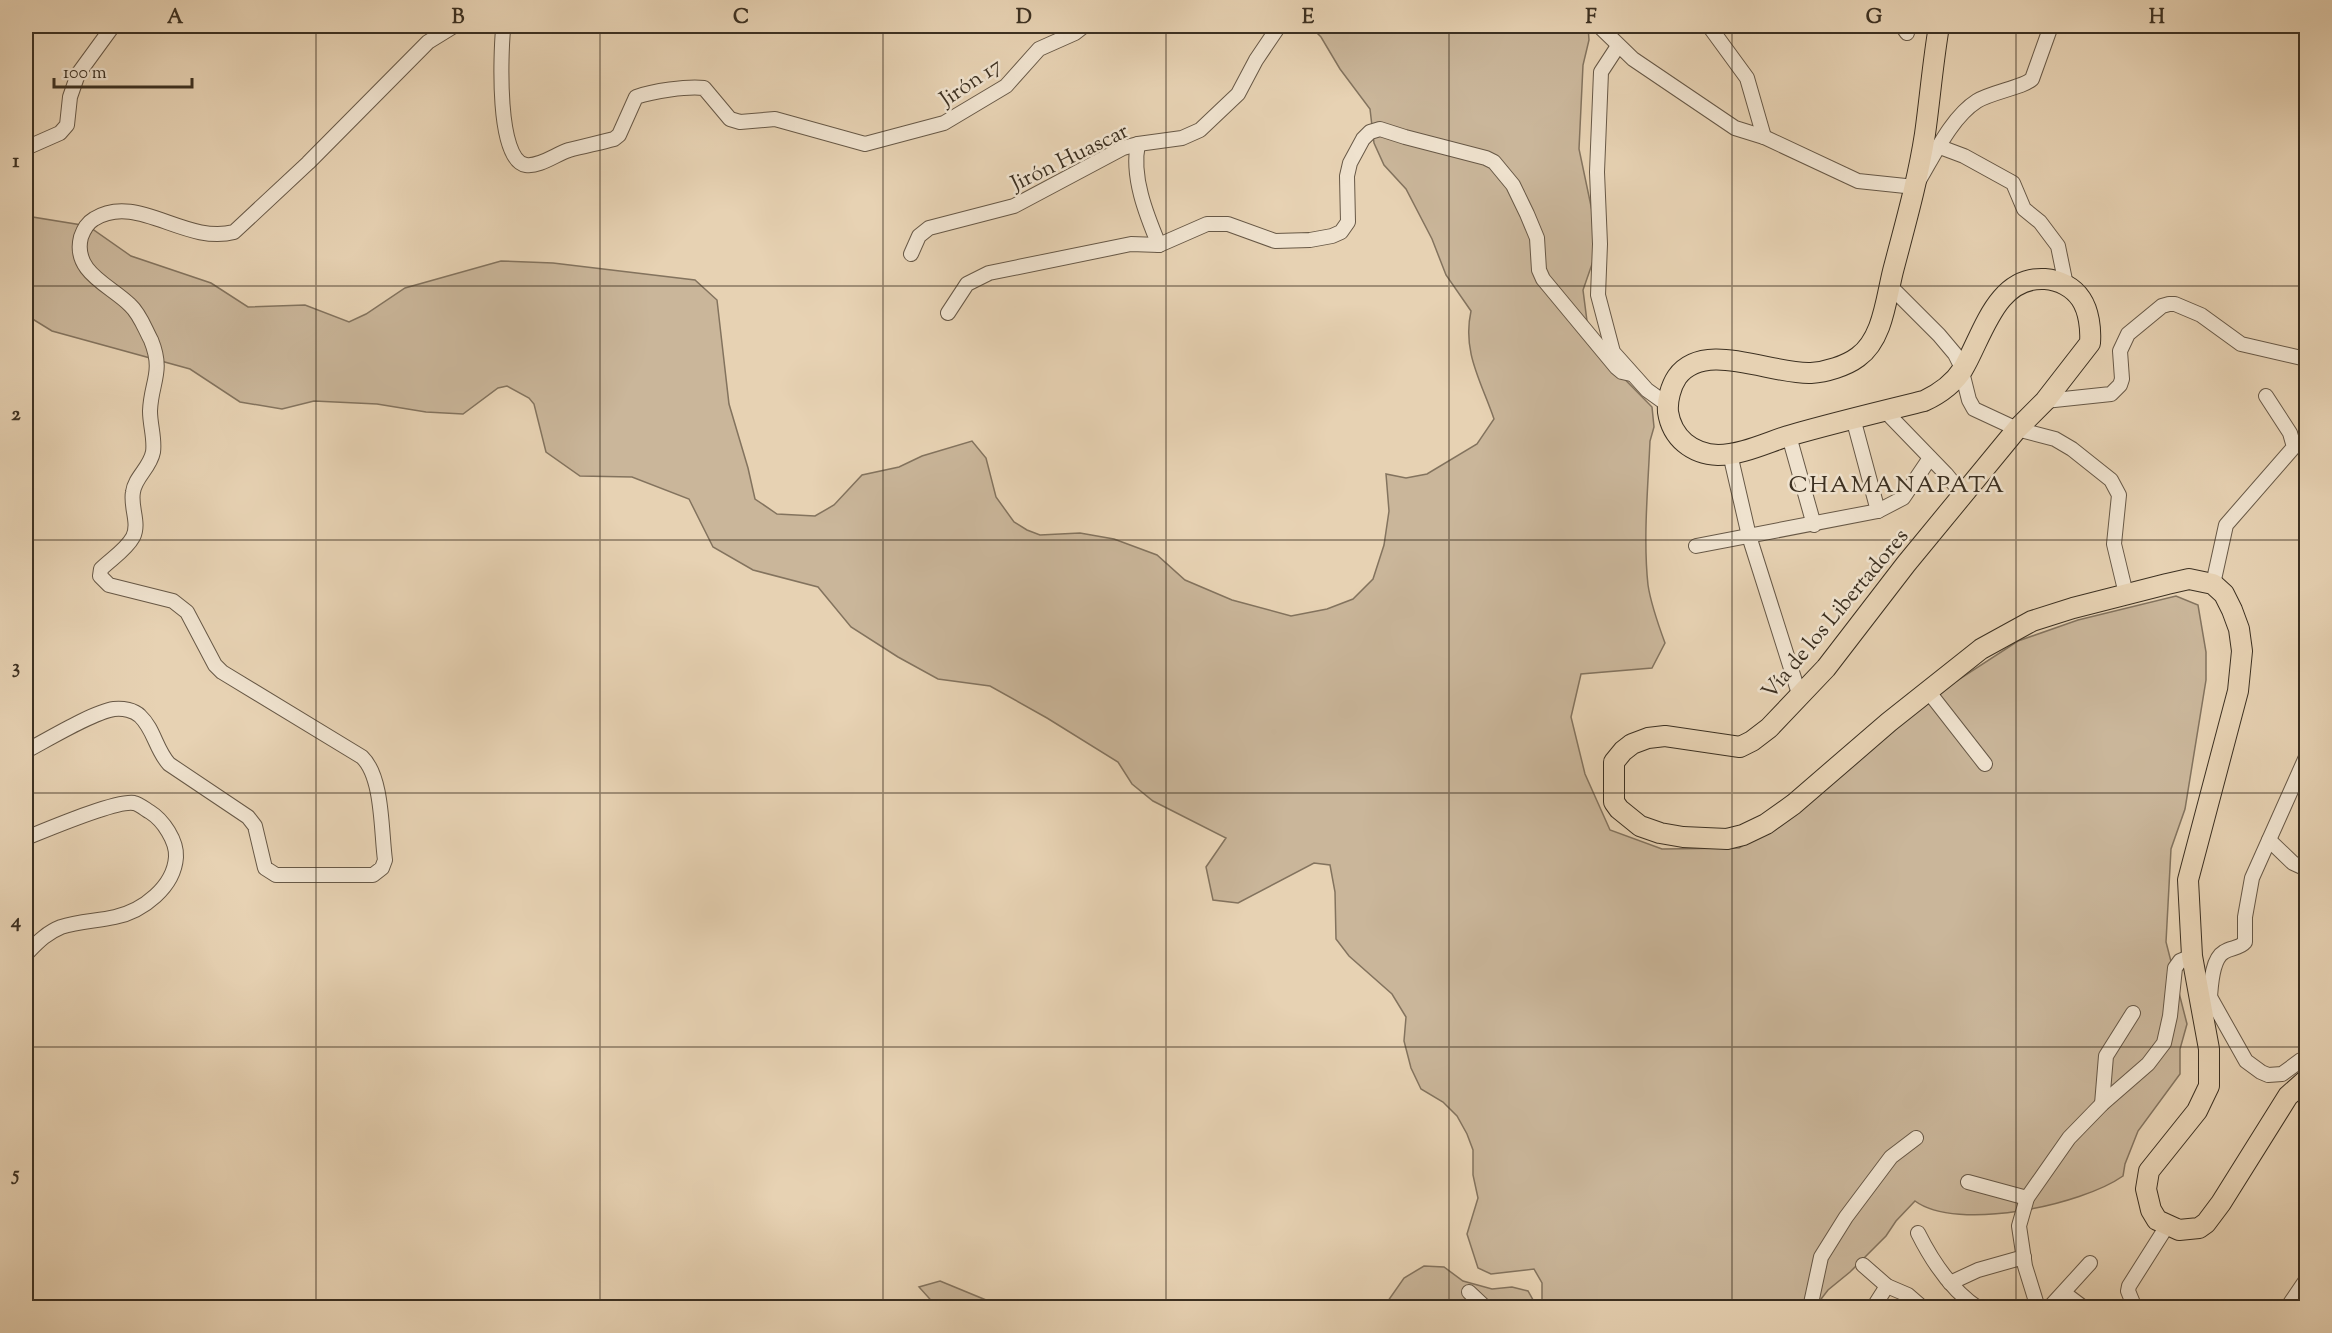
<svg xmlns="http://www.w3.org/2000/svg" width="2332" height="1333" font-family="'Sorts Mill Goudy',serif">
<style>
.green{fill:#cab69a;stroke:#83735e;stroke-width:1.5}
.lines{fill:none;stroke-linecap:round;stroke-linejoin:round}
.minor-casing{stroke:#675846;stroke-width:16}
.highway-casing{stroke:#3c3021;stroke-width:22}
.minor{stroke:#efe2ce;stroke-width:14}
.highway{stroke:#e7d2b3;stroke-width:20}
.grid{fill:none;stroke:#3c3021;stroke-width:1.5;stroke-opacity:0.55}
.labels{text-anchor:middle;stroke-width:5;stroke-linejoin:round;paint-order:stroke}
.street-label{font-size:22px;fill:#3c3021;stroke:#efe2ce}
.neighbourhood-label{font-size:24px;letter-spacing:1.5px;fill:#3c3021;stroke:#efe2ce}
.neatline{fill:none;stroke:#3c3021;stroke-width:2}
.grid-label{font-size:20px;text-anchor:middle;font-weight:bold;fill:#3c3021}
</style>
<rect width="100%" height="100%" fill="#e7d2b3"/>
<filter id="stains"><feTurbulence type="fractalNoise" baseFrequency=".00333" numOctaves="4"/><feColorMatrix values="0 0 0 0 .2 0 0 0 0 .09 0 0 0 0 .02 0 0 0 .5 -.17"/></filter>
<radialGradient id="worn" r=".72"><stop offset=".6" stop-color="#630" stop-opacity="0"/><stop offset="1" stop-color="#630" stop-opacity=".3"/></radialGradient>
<g class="green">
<path d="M1310,26H1588L1589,40L1583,65L1579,149L1599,244L1583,290L1587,321L1600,354L1652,407L1654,427L1650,441C1648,488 1643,538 1648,585C1651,605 1658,624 1665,643L1652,668L1581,674L1571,717L1585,774L1610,830L1662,849L1739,848L1788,817L1944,689L2018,641L2078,620L2176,596L2198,605L2206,652V680L2185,809L2171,849L2166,942L2187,1024L2180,1049V1074L2138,1131L2125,1164L2123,1176C2082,1205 1957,1232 1915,1201L1896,1221L1886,1236L1850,1272L1828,1290L1815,1307H1542V1283L1534,1269L1491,1274L1478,1268L1467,1234L1478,1198L1473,1175V1150L1467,1134L1457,1116L1443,1102L1421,1089L1411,1068L1404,1041L1406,1017L1392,994L1349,956L1336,939L1335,892L1330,865L1314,863L1238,903L1213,900L1206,867L1226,838L1153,801L1132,784L1118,762L1047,718L990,686L938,679L898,657L851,627L818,587L753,570L713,547L689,499L632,477L580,476L546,452L534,404L529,398L507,386L498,388L463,414L426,412L377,404L314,401L282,409L240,402L190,369L52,331L26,315V216L88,226L131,256L211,283L248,307L305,305L349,322L366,314L405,288L501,261L553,263L695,280L717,300L729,404L748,468L755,499L777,514L815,516L834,505L862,475L899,467L922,456L972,441L986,458L996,497L1014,522L1027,530L1040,535L1080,533L1114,539L1157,555L1185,580L1232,600L1291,616L1327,609L1353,599L1373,579L1384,545L1389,511L1386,474L1406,478L1427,474L1477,444L1494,419C1481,381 1462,352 1471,311L1446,275L1432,239L1406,189L1384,165L1374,143L1370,109L1340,69L1321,37Z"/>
<polygon points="1424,1266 1444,1267 1463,1281 1492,1289 1512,1287 1528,1291 1537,1307 1383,1308 1404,1278"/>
<polygon points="940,1281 986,1300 994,1307 937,1307 919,1287"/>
</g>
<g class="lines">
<g class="minor-casing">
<g id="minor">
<path d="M502,26L503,30C501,52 496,161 526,165C540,167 556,154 569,150C584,146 599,143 614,139L619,135L636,97C653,91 687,86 704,88L730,119L740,122L775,119L865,144L944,123L1006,86L1039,49L1075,33L1084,26"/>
<path d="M1599,26L1633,59L1735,128L1764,137L1858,181L1915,187C1932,160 1950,118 1977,101C1992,92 2024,87 2032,79L2051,26"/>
<polyline points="1633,26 1646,26"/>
<polyline points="1709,26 1747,78 1764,137"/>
<polyline points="1902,26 1907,33"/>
<polyline points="1618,46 1601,72 1597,172 1600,244 1598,295 1613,352 1647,390 1668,405"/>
<path d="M1138,144C1131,176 1146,214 1159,245"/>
<polyline points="1940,147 1964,156 2013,183 2024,209 2040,222 2058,246 2066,285"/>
<polyline points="26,148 60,133 67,125 70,97 78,74 113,26"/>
<polyline points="911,254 919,236 929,228 1014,206 1123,148 1138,144 1182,138 1200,130 1238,94 1256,60 1279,26"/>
<polyline points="1890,286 1939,335 1955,354 1960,364 1969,400 1974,409 2017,429 2055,439 2072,449 2111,480 2119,495 2114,544 2126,594"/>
<polyline points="948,313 967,284 989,273 1131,244 1159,245 1207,224 1228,224 1275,241 1310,240 1332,236 1341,232 1348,222 1347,176 1350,163 1363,139 1370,132 1380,129 1405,137 1486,158 1494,162 1513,185 1527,214 1537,238 1539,270 1543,279 1616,367 1622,372 1631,374"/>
<polyline points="26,365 26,370"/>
<polyline points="2045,401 2111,394 2120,385 2122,379 2120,351 2128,334 2162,306 2169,304 2175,304 2201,315 2241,344 2306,359"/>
<polyline points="1885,411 1946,474 1963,495"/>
<polyline points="1853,418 1878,511"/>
<polyline points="1789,436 1814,525"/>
<polyline points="1730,454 1749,536 1800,697"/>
<polyline points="1696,546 1878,511 1903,498 1930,458"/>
<polyline points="2213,584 2226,525 2294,447 2290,433 2266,396"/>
<polyline points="1928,691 1985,764"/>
<path d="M26,751C47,740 93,712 114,709C123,708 134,710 140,716C154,729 156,750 169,764L248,817L255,826L265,868L276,875H373L382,868L385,860C381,831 383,777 362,757L222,672L215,665L187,612L173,601L109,585L100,576L101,569C111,559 126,550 133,537C140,523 130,507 133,492C135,477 150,468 153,452C155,439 150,425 150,411C151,382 164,372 151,340C145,329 140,314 130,305C110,285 72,272 81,237C84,229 87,223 94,219C137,192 185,245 234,232L308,163L428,42L454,26"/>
<path d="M26,838C46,830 116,800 134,803C139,804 145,809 150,812C163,820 177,841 176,857C174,887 143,911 115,917C98,921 78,921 61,927C46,933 37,943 26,954"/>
<polyline points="2269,840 2293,863 2306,869"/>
<polyline points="2204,992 2210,997 2246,1061 2261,1072 2268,1075 2282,1074 2301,1060 2306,1060"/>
<path d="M2210,997C2211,984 2212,959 2224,952C2231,947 2239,949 2245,942V917L2252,878L2306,757"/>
<polyline points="2102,1104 2106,1056 2133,1013"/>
<polyline points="1968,1182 2027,1198"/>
<path d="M1918,1233C1932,1261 1951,1290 1978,1308"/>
<polyline points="1863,1265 1887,1286 1908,1295 1923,1308"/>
<polyline points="1950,1283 1978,1270 2024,1257"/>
<polyline points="1469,1292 1486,1308"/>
<polyline points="2064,1293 2084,1308"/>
<polyline points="1810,1308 1821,1257 1846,1217 1891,1157 1916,1138"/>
<polyline points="1873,1308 1887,1286"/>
<polyline points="2038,1308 2025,1266 2019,1226 2027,1198 2069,1138 2102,1104 2148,1064 2164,1043 2170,1016 2175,968 2180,961 2192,956"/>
<polyline points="2049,1308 2090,1263"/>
<polyline points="2135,1308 2128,1291 2129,1286 2167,1226"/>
<polyline points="2287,1308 2306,1280"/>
</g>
</g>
<g class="highway-casing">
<path id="highway" d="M1939,26C1933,61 1930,98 1925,134C1918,180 1905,225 1893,271C1886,299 1883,339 1858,357C1846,366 1826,372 1811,373C1772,375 1704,339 1677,377C1671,386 1667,400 1668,412C1672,438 1692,454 1718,455C1741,455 1766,443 1788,436C1833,423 1879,412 1924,401C1939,394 1954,383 1963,369C1983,335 1996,276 2045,279C2059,280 2073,287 2081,299C2089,311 2091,329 2090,343L2045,401L2017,429L1906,564L1826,668L1769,728L1752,741L1740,747L1665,736L1648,738L1632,744L1623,751L1614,762V802L1619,809L1640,826L1660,833L1683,837L1727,839L1743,835L1766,824L1794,804L1889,722L1981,649L2032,621L2073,608L2167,584L2189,579L2213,584L2224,594L2232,610L2239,629L2242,651L2238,691L2188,880L2192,956L2209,1049V1086L2197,1111L2149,1171L2146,1189L2151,1210L2157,1220L2179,1230L2199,1228L2206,1223L2221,1203L2288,1096L2306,1080"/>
</g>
<use href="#minor" class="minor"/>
<use href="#highway" class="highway"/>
</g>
<path class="grid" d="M316,26V1308M600,26V1308M883,26V1308M1166,26V1308M1449,26V1308M1732,26V1308M2016,26V1308M26,286H2306M26,540H2306M26,793H2306M26,1047H2306"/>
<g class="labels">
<g class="street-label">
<text transform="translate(970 81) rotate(-34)" y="8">Jirón 17</text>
<text transform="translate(1069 156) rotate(-26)" y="8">Jirón Huascar</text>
<text transform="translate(1834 613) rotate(-50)" y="8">Vía de los Libertadores</text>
</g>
<g class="neighbourhood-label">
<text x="1897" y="492">CHAMANAPATA</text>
</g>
</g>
<rect width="2332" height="1333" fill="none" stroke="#e7d2b3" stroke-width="66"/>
<path d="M54 78v9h138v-9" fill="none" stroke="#3c3021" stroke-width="3"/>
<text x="63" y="78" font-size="18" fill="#3c3021" stroke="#efe2ce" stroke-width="4.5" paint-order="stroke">100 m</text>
<rect x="33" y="33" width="2266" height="1267" class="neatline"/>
<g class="grid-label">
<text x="175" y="23">A</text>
<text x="458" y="23">B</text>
<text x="741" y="23">C</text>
<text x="1024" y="23">D</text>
<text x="1308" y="23">E</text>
<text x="1591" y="23">F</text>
<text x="1874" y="23">G</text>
<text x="2157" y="23">H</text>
<text x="16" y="167">1</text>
<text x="16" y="420">2</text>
<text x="16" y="673">3</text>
<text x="16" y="927">4</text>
<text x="16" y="1180">5</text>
</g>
<rect width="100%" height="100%" filter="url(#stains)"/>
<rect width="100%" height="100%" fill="url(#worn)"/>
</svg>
